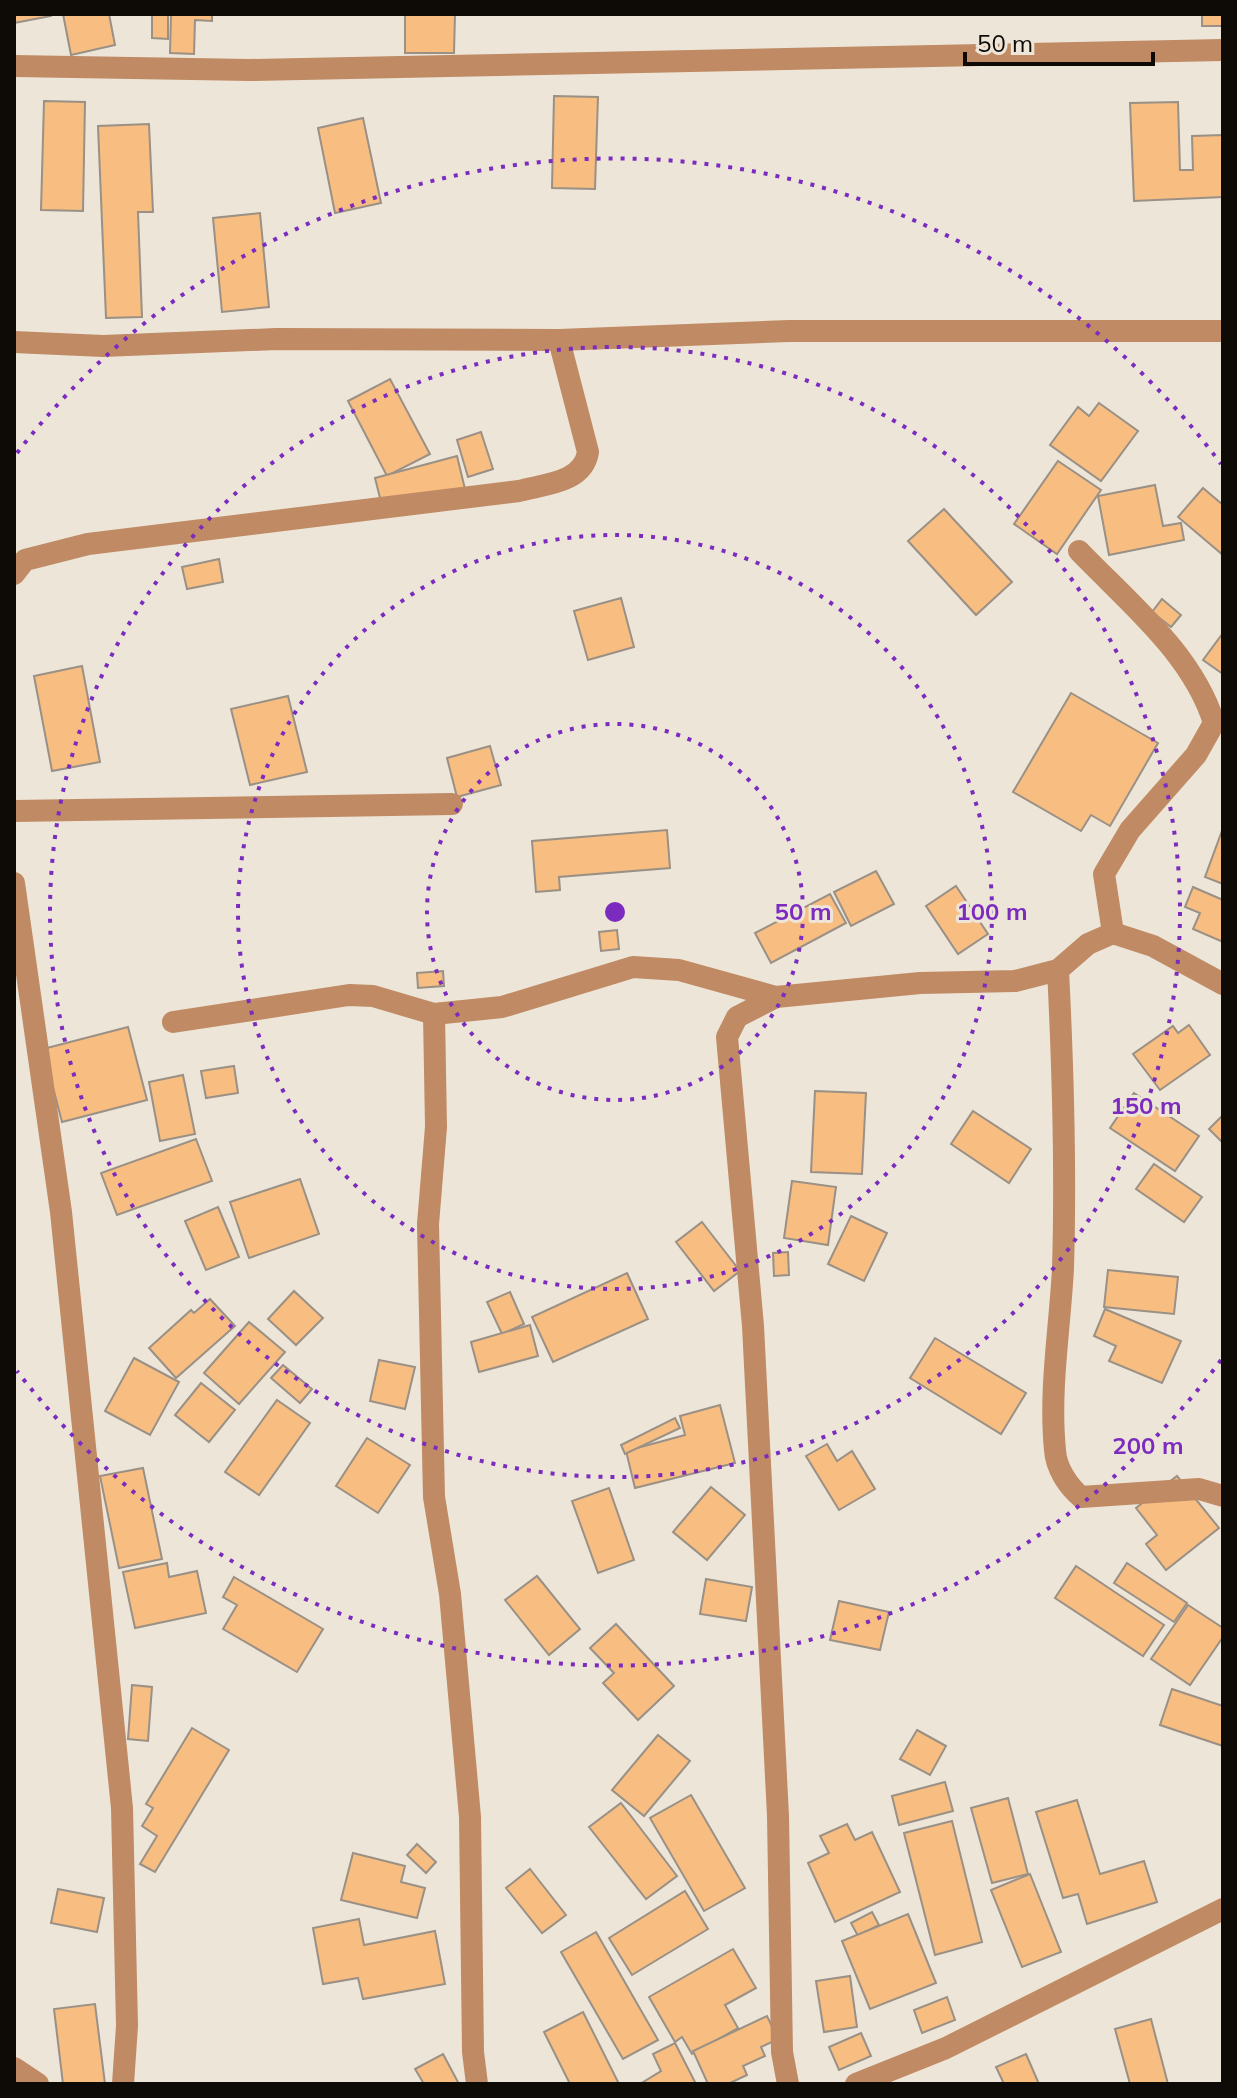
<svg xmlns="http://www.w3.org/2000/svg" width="1237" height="2098" font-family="Mulish,sans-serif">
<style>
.building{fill:#f7bd81;stroke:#9a9085;stroke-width:2}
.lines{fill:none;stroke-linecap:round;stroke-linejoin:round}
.minor{stroke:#bf8a64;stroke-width:22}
.ring{fill:none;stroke:#7b2cbf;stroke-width:4;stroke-dasharray:4 8}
.centre{fill:#7b2cbf;stroke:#ede6d8;stroke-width:4}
.ring-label{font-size:24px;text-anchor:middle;font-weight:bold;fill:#7b2cbf;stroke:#ede6d8;stroke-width:6;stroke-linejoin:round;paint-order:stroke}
</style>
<rect width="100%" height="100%" fill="#ede6d8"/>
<g class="building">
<polygon points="14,14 51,14 51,16 14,23"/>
<polygon points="63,14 109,14 115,45 71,55"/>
<polygon points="152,14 168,14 168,39 152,38"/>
<polygon points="171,14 212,14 212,21 195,20 194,54 170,53"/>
<polygon points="405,14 455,14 454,53 405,53"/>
<rect x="1202" y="14" width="21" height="12"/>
<polygon points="554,96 598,97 595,189 552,188"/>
<polygon points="44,101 85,102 83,211 41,210"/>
<polygon points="1178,102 1180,170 1193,170 1192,136 1223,135 1223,197 1134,201 1130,103"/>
<polygon points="363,118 381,203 335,213 318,128"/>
<polygon points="149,124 153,212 138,212 142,317 106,318 98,126"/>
<polygon points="260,213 269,307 222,312 213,218"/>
<polygon points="390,379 430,454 387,476 348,401"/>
<polygon points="1099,403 1138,431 1101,481 1050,445 1078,407 1089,416"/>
<polygon points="481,432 493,469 468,477 457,440"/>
<polygon points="457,456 465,489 383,510 375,478"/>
<polygon points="1058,461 1101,490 1057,554 1014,524"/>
<polygon points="1155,485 1163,526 1181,523 1184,540 1109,555 1098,496"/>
<polygon points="1203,488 1223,505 1223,555 1178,517"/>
<polygon points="944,509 1012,582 976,615 908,541"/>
<polygon points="219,559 223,582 187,589 182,567"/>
<polygon points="621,598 634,647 588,660 574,611"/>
<polygon points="1162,599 1181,615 1171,627 1152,612"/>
<polygon points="1223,633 1223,674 1203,660"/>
<polygon points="82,666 100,762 52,771 34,676"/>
<polygon points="1071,693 1158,743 1110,826 1091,815 1081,831 1013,792"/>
<polygon points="288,696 307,772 250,785 231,709"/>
<polygon points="490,746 501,785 457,797 447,758"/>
<polygon points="1223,828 1223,884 1205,877"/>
<polygon points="667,830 670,868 559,877 560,890 536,892 532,841"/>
<polygon points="876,871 894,904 851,926 834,892"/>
<polygon points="956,886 988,934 958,954 926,906"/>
<polygon points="1193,887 1223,900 1223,942 1193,929 1200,913 1185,907"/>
<polygon points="830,894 846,923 771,963 755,933"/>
<polygon points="617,930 619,949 601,951 599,932"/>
<polygon points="443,971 444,986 418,988 417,973"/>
<polygon points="1189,1025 1210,1055 1160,1090 1133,1054 1173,1026 1178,1033"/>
<polygon points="128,1027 147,1100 62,1122 43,1049"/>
<polygon points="234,1066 238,1093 206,1098 201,1071"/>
<polygon points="183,1075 195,1134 160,1141 149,1082"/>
<polygon points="815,1091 866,1093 862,1174 811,1172"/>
<polygon points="1134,1093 1199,1136 1175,1171 1110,1128"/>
<polygon points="973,1111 1031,1149 1009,1183 951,1144"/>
<polygon points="1223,1115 1223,1143 1209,1129"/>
<polygon points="196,1139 212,1181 117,1215 101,1173"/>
<polygon points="1154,1164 1202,1197 1184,1222 1136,1189"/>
<polygon points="300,1179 319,1234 249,1258 230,1202"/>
<polygon points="792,1181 836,1187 828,1245 784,1238"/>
<polygon points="218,1207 239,1257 206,1270 185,1221"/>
<polygon points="851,1216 887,1233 864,1281 828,1264"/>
<polygon points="702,1222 740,1271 714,1291 676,1242"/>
<polygon points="788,1252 789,1275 774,1276 773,1253"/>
<polygon points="1108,1270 1178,1277 1174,1314 1104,1307"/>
<polygon points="627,1273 648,1319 553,1362 532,1317"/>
<polygon points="294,1291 323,1318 296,1345 268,1319"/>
<polygon points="510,1292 524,1324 502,1334 487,1302"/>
<polygon points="210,1299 235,1326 176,1378 149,1348 191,1310 194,1313"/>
<polygon points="1105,1309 1181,1341 1162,1383 1109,1361 1116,1346 1094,1336"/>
<polygon points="249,1322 285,1352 239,1404 204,1373"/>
<polygon points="530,1325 538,1356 479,1372 471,1342"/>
<polygon points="935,1338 1026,1393 1001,1434 910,1378"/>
<polygon points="134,1358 179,1382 150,1435 105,1411"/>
<polygon points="379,1360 415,1367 405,1409 370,1401"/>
<polygon points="283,1365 312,1389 300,1403 271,1378"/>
<polygon points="201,1383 235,1410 209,1442 175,1415"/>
<polygon points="277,1400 310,1423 259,1495 225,1472"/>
<polygon points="720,1405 735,1463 635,1488 626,1451 685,1435 680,1416"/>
<polygon points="675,1418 680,1428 625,1454 621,1445"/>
<polygon points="367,1438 410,1465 378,1513 336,1486"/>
<polygon points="827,1444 837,1461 852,1451 875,1489 839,1510 806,1456"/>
<polygon points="143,1468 162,1559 119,1568 100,1476"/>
<polygon points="1177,1476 1219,1528 1166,1570 1146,1544 1157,1535 1136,1508"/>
<polygon points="711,1487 745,1515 707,1560 673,1532"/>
<polygon points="609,1488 634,1560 598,1573 572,1501"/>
<polygon points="167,1563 169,1577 197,1571 206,1613 135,1628 123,1572"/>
<polygon points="1127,1563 1187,1603 1174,1622 1114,1583"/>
<polygon points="1076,1566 1164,1625 1143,1656 1055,1598"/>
<polygon points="537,1576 580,1629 549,1655 505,1600"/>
<polygon points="234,1577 323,1629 297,1672 223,1629 237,1605 223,1597"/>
<polygon points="706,1579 752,1587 746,1621 700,1614"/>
<polygon points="839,1601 889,1612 880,1650 830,1640"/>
<polygon points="1188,1605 1223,1628 1223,1637 1190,1685 1151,1659"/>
<polygon points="616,1624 674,1686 638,1720 603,1683 614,1673 590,1648"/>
<polygon points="132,1685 152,1687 148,1741 128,1739"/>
<polygon points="1172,1689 1223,1706 1223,1746 1160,1725"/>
<polygon points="192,1728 229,1750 155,1872 140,1864 157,1836 142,1826 153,1808 146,1804"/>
<polygon points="917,1730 946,1746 930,1775 900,1759"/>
<polygon points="658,1735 690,1761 644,1816 612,1790"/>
<polygon points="945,1782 953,1811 899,1825 892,1796"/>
<polygon points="691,1795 745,1888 704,1911 650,1818"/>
<polygon points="1008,1798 1028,1874 992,1883 971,1808"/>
<polygon points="1077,1800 1100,1874 1144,1861 1157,1902 1087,1924 1078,1894 1063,1898 1036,1812"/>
<polygon points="621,1803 677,1876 646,1899 589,1827"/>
<polygon points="952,1821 982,1942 935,1955 904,1833"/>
<polygon points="847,1824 855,1840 872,1832 900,1892 835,1922 808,1863 829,1853 820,1836"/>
<polygon points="417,1844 436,1862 426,1873 407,1855"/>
<polygon points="353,1853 405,1866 401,1882 425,1888 417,1918 341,1900"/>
<polygon points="530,1869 566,1915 542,1933 506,1888"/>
<polygon points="1030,1874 1061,1952 1022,1967 991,1890"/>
<polygon points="58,1889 104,1898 97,1932 51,1923"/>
<polygon points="685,1891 708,1929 632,1975 609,1938"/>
<polygon points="872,1912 879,1925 858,1936 851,1923"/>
<polygon points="908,1914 936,1983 870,2009 842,1941"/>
<polygon points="359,1919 364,1945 435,1931 445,1984 363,1999 358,1978 323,1984 313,1928"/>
<polygon points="596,1932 658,2040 623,2059 561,1952"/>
<polygon points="733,1949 756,1988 725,2005 738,2028 692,2054 682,2037 675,2042 649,1997"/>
<polygon points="850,1976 857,2027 824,2032 816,1981"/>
<polygon points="947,1997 955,2020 922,2033 914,2010"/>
<polygon points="95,2004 105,2084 63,2084 54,2009"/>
<polygon points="583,2012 619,2084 570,2084 544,2032"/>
<polygon points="767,2016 778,2039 761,2047 765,2056 743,2066 747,2075 728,2084 708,2084 693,2051"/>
<polygon points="1151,2019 1168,2084 1130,2084 1115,2029"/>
<polygon points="861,2033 871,2056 839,2070 829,2047"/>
<polygon points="675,2043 696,2084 640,2084 661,2071 653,2054"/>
<polygon points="443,2054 459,2084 424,2084 415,2069"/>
<polygon points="1026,2054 1039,2084 1004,2084 996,2067"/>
</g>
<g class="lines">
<g class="minor">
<polyline points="14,66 250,70 1223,50"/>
<polyline points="14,342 103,346 276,339 559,340"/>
<path d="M1079,551C1128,602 1193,654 1214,723L1196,755L1130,830L1104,874L1113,933"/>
<path d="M14,574L25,560L88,544L519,491C545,484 583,483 588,452L559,340L789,331H1223"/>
<polyline points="14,811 452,804"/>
<polyline points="14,883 61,1212 122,1808 127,2026 123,2084"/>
<path d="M1058,970C1063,1069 1066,1169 1063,1268C1060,1328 1049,1390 1055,1450C1056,1468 1068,1486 1081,1497L1199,1489L1223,1496"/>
<polyline points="434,1014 436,1127 428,1224 434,1497 450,1594 470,1817 473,2052 477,2084"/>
<polyline points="173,1022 349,995 373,996 434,1014 502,1007 633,967 679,970 776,997"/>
<polyline points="14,2068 38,2084"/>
<polyline points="788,2084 782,2052 778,1816 753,1326 727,1037 737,1017 776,997 920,983 1015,981 1058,970 1088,944 1113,933 1153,946 1223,984"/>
<polyline points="856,2084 946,2048 1223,1909"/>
</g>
</g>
<g class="ring">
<circle cx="615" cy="912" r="188"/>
<circle cx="615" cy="912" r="377"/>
<circle cx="615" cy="912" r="565"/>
<path d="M1221 1360A754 754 0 0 1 17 1371M17 453A754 754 0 0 1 1221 464"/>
</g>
<circle cx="615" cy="912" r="12" class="centre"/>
<g class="ring-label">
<text x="803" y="920">50 m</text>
<text x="992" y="920">100 m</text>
<text x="1146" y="1114">150 m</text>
<text x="1148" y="1454">200 m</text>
</g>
<rect width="1237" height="2098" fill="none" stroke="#0e0b07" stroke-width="32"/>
<path d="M965 52v12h188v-12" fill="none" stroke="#0e0b07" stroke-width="4"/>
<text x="977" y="52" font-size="24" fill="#0e0b07" stroke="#ede6d8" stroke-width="6" paint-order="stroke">50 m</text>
</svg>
